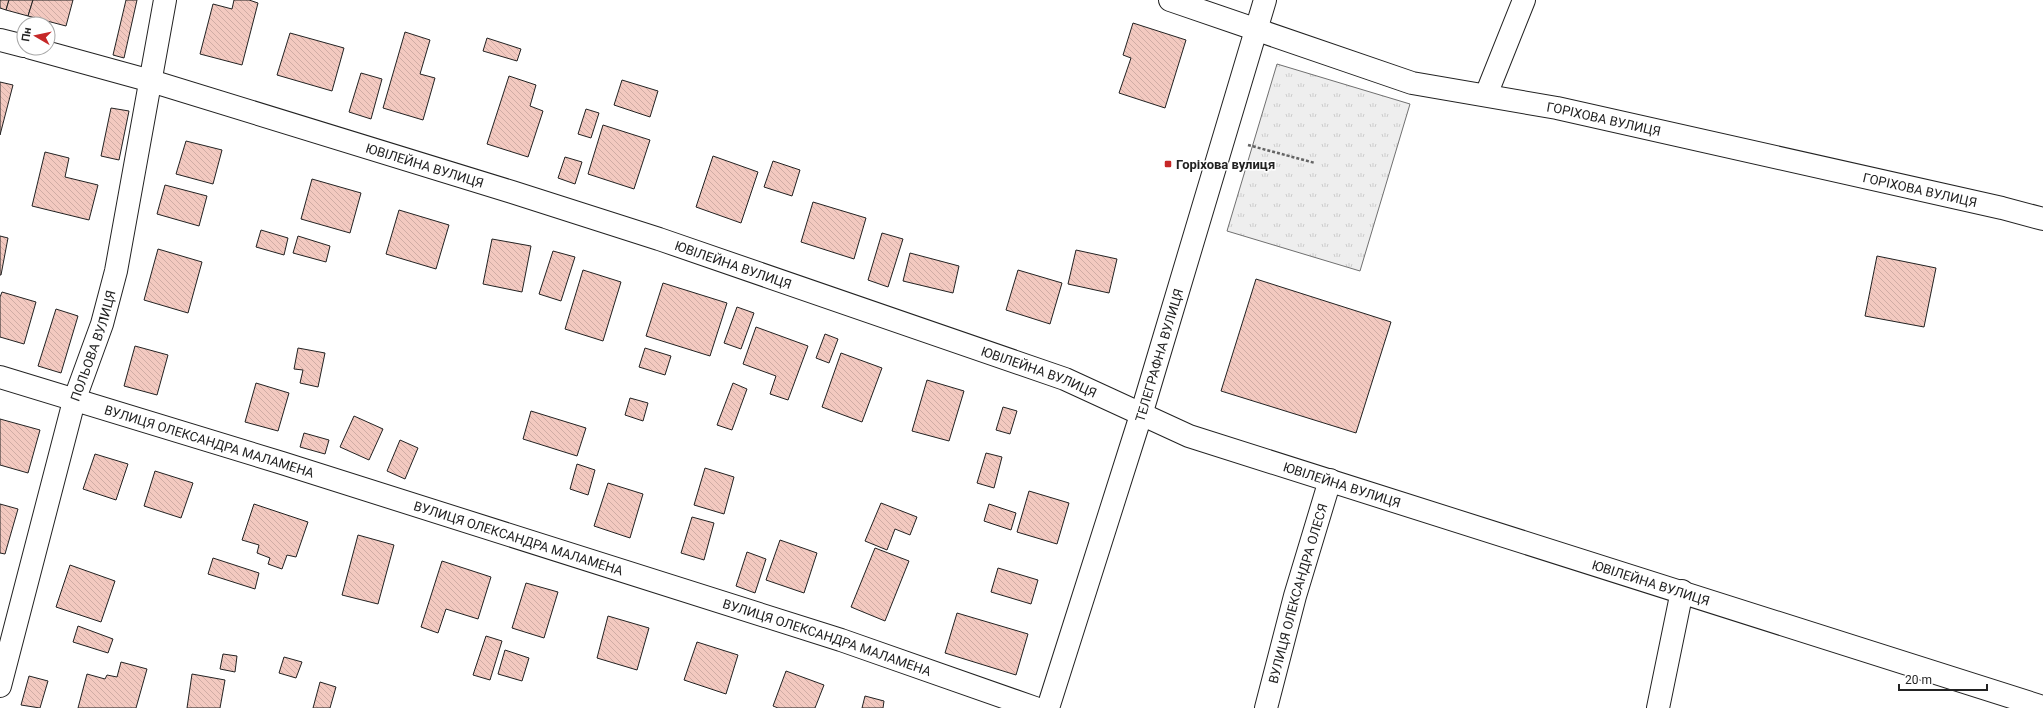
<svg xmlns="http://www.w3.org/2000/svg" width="2043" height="708" font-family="Roboto,sans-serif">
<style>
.grass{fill:url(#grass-tufts);stroke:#6f6f6f}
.building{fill:url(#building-back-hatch);stroke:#222}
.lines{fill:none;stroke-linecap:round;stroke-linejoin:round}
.street-casing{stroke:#222;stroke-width:24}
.secondary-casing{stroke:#222;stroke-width:24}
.path{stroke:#646464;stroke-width:2.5;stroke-dasharray:3 2;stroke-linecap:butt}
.street{stroke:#fff;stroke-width:22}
.secondary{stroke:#fff;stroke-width:22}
.poi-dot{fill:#c62828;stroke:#fff;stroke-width:1.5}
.labels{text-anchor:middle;stroke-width:3;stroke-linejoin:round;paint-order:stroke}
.street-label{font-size:13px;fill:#222;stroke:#fff}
.poi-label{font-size:13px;font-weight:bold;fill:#222;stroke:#fff;text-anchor:start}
</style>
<defs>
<pattern id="grass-tufts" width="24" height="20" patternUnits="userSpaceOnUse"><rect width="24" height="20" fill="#eee"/><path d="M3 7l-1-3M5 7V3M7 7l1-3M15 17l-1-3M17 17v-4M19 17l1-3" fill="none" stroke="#ccc"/></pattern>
<pattern id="building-back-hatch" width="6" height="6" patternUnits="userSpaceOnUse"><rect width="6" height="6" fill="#f3c9c0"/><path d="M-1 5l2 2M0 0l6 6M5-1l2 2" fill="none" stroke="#d0aca5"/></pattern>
</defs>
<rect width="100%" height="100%" fill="#fff"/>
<polygon class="grass" points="1277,64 1410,104 1360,271 1227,231"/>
<g class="building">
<polygon points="0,0 9,0 6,10 0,8"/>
<polygon points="9,0 33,0 28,16 6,10"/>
<polygon points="33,0 73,0 66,26 28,16"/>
<polygon points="126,0 137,0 124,58 113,55"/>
<polygon points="234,0 249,0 258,3 242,65 200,54 213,4 232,9"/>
<polygon points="1133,23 1186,40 1165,108 1119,93 1131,58 1123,55"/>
<polygon points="405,32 430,40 420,74 435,78 423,120 383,108"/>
<polygon points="290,33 344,48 332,91 277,75"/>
<polygon points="487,38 521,49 517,61 483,51"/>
<polygon points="361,73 382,79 371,119 349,112"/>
<polygon points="509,76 536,85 530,106 543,111 528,157 487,144"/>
<polygon points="622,80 658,91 650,117 614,105"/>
<polygon points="0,82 13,85 0,135"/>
<polygon points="111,108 129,111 119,160 101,156"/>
<polygon points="586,109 599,113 591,138 578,134"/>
<polygon points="603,125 650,140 634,189 588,174"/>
<polygon points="186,141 222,150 213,184 176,174"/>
<polygon points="45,152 69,158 65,177 98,185 89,220 32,206"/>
<polygon points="713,156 758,172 741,223 696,207"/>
<polygon points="565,157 582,162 575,184 558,178"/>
<polygon points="773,161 800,170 792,196 764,187"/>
<polygon points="312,179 361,193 350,233 301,219"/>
<polygon points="165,185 207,196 199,226 157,214"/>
<polygon points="813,202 866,218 854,259 801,242"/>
<polygon points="399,210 449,225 436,269 386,254"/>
<polygon points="261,230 288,238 284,255 256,247"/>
<polygon points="882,233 903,239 888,287 868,280"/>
<polygon points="0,236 8,238 1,275 0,275"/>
<polygon points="298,236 330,246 326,262 293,253"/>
<polygon points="492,239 531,246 522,292 483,284"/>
<polygon points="158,249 202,262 188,313 144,300"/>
<polygon points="1076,250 1117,259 1109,293 1068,284"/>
<polygon points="553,251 575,257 561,301 539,294"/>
<polygon points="910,253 959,266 953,293 903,281"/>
<polygon points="1877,256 1936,268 1924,327 1865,316"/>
<polygon points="583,270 621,282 603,341 565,329"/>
<polygon points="1018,270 1062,283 1050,324 1006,310"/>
<polygon points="1256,279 1391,322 1356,433 1221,391"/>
<polygon points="663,283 727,303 710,356 646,336"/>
<polygon points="2,292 36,302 24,344 0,337 0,297"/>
<polygon points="737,307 754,313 741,349 724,343"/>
<polygon points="56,309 78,316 61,373 38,366"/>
<polygon points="756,327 808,346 788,400 770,394 776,376 743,364"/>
<polygon points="825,334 838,339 829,363 816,358"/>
<polygon points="135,346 168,355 157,395 124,386"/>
<polygon points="298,348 325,353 318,387 300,383 303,370 294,369"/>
<polygon points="645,348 671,356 665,375 639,367"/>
<polygon points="841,353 882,368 862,422 822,407"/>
<polygon points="927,380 964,391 949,441 912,431"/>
<polygon points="256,383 289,393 278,431 245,422"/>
<polygon points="733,383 747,389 732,430 717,425"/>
<polygon points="630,398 648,403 643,421 625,415"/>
<polygon points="1003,407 1017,411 1010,434 996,430"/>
<polygon points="531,411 586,428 577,456 523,439"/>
<polygon points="354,416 383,429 369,460 340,447"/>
<polygon points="0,419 40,430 28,473 0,465"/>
<polygon points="304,433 329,440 325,454 300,447"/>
<polygon points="400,440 418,448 405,479 387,471"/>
<polygon points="986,453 1002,457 994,488 977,483"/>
<polygon points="95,454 128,464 116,500 83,489"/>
<polygon points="577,464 595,470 588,495 570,489"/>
<polygon points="705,468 734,477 724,514 694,505"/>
<polygon points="155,471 193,483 181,518 144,506"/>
<polygon points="608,483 643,494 630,538 594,526"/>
<polygon points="1029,491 1069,503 1057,544 1017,532"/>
<polygon points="881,503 917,517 910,535 895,529 887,550 865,541"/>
<polygon points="0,504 18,509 5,554 0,553"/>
<polygon points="254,504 308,522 296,557 287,555 282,569 268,564 270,558 257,553 259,545 242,540"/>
<polygon points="989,504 1016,513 1011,530 984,521"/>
<polygon points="692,517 714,523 704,560 681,553"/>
<polygon points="358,535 394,545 378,604 342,595"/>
<polygon points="780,540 817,553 804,593 766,580"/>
<polygon points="875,548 909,561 885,621 851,607"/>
<polygon points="747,552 766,559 755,593 736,586"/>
<polygon points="213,558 259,573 255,589 208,574"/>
<polygon points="442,561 491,577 478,619 446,609 438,633 421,627"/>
<polygon points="70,565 115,581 101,622 56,607"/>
<polygon points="998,568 1038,580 1031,604 991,592"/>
<polygon points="526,583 558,592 544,638 512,628"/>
<polygon points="957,613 1028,634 1016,675 945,653"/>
<polygon points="608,616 649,628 637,670 597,658"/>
<polygon points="78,626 113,639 108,653 73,642"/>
<polygon points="486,636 502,641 490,680 473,675"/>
<polygon points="697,642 738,655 726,694 684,680"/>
<polygon points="505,650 529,658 522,681 498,674"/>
<polygon points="223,654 237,656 235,672 220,669"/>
<polygon points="284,657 302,662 296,678 279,673"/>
<polygon points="121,662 147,669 136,708 78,708 87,674 105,679 107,675 117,677"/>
<polygon points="786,671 824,685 815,708 778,708 773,706"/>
<polygon points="192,674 225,680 220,708 187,708"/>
<polygon points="29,676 48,681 40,708 21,705"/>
<polygon points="320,682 336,687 330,708 313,708"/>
<polygon points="865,696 884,701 883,708 862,708"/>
</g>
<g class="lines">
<g class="street-casing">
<g id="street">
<path id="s1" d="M1170,0L1412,83L1557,108L2002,208L2043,219"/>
<polyline points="0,40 24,46"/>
<path id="s2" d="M31,48L151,81L512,192L659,239L1065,379L1189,436L2043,707"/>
<polyline points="1486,95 1524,0"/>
<path id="s3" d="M0,377L282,463L841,640L1035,708"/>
<path id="s4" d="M0,686L74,401L102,324L116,271L165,0"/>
<path id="s5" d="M1266,708L1295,596L1330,480"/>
<polyline points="1658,708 1682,591"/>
</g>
</g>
<g class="secondary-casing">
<g id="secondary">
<path id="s6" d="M1048,708L1141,415L1265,0"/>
</g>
</g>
<polyline class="path" points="1248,145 1315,163"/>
<use href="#street" class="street"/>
<use href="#secondary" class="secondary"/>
</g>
<rect class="poi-dot" x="1164" y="160" width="8" height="8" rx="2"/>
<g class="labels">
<g class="street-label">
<text dy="5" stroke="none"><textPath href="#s1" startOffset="451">ГОРІХОВА ВУЛИЦЯ</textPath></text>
<text dy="5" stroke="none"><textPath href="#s2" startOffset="411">ЮВІЛЕЙНА ВУЛИЦЯ</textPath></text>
<text dy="5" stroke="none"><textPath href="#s1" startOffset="775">ГОРІХОВА ВУЛИЦЯ</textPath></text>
<text dy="5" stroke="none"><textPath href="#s2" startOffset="735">ЮВІЛЕЙНА ВУЛИЦЯ</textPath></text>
<text dy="5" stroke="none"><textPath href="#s4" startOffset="353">ПОЛЬОВА ВУЛИЦЯ</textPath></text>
<text dy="5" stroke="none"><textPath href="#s6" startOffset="370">ТЕЛЕГРАФНА ВУЛИЦЯ</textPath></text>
<text dy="5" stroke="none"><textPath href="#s2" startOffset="1059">ЮВІЛЕЙНА ВУЛИЦЯ</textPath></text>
<text dy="5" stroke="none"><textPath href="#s3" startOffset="219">ВУЛИЦЯ ОЛЕКСАНДРА МАЛАМЕНА</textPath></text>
<text dy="5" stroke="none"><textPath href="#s2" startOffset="1383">ЮВІЛЕЙНА ВУЛИЦЯ</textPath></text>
<text dy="5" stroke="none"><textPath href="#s3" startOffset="543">ВУЛИЦЯ ОЛЕКСАНДРА МАЛАМЕНА</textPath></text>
<text dy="5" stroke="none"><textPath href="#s2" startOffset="1707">ЮВІЛЕЙНА ВУЛИЦЯ</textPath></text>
<text dy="5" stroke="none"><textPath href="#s5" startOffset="119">ВУЛИЦЯ ОЛЕКСАНДРА ОЛЕСЯ</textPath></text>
<text dy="5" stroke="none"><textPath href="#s3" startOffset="867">ВУЛИЦЯ ОЛЕКСАНДРА МАЛАМЕНА</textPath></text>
</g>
<g class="poi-label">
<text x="1176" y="169">Горіхова вулиця</text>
</g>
</g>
<g transform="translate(36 36) rotate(279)"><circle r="19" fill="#ffffff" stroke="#a7a7a7"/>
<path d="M0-3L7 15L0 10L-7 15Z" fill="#c62828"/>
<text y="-6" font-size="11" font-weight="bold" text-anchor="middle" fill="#222222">Пн</text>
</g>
<path d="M1899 684v6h88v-6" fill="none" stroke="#222222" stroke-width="2"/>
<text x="1905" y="684" font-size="12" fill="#222222" stroke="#ffffff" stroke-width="3" paint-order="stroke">20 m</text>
</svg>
